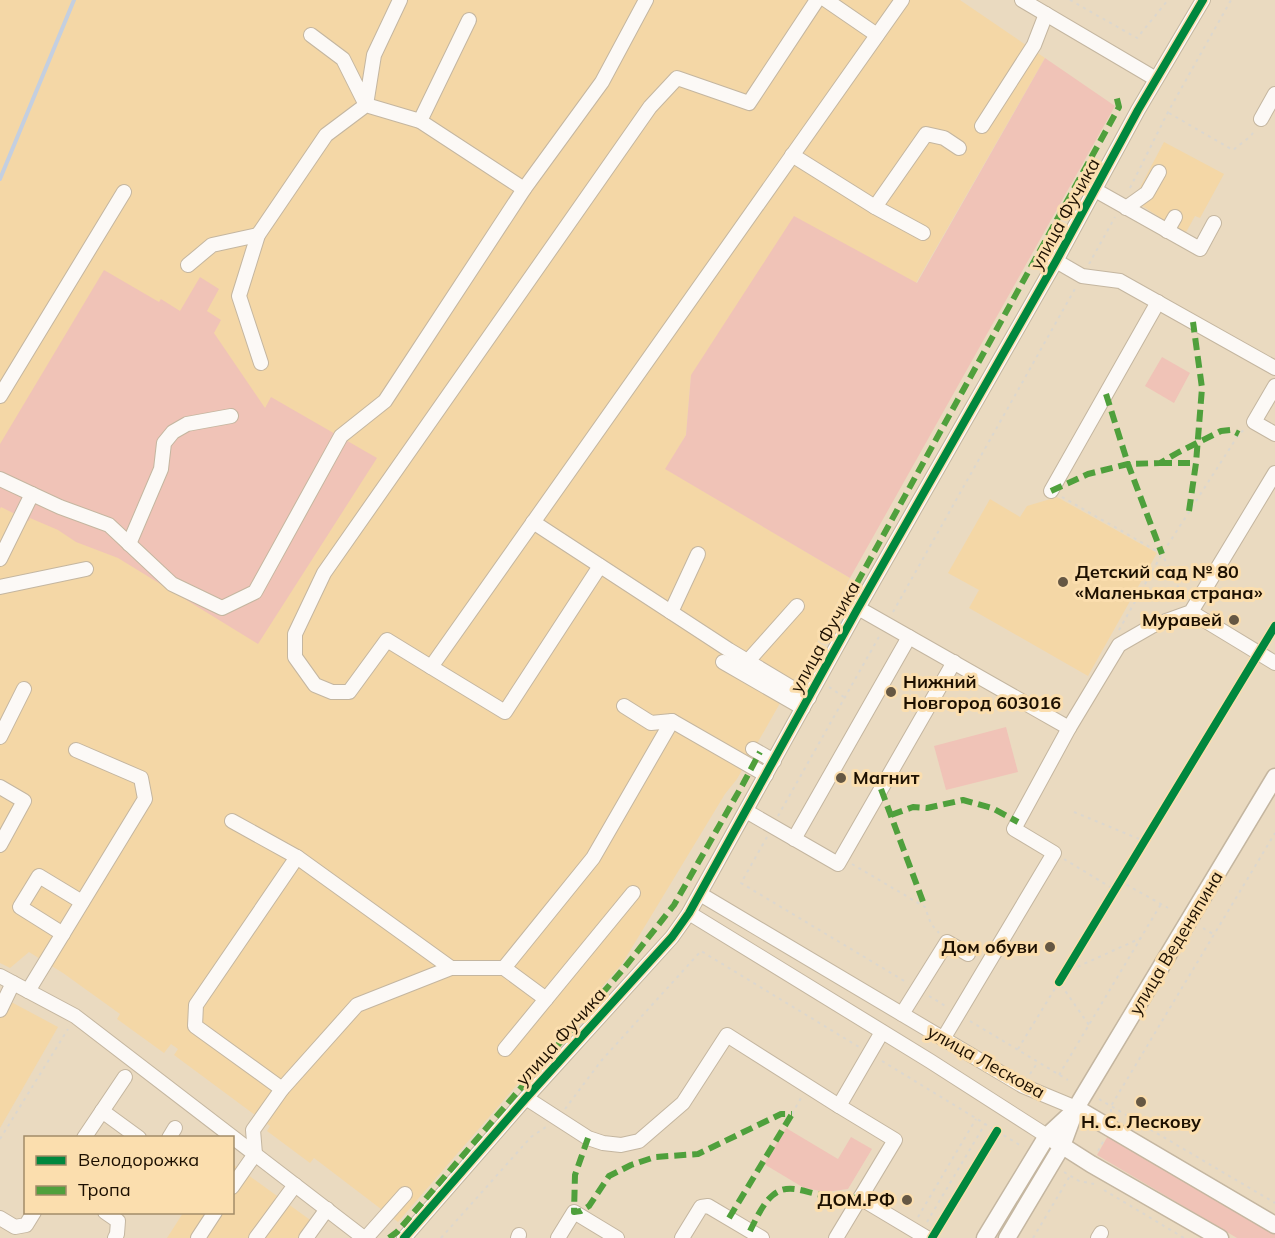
<svg xmlns="http://www.w3.org/2000/svg" width="1275" height="1238" font-family="Mulish,sans-serif">
<style>
.built{fill:#f4d7a6}
.green{fill:#f0c3b7}
.lines{fill:none;stroke-linecap:round;stroke-linejoin:round}
.stream{stroke:#c4cfe0;stroke-width:4}
.minor-casing{stroke:#c4b6a0;stroke-width:16}
.major-casing{stroke:#c4b6a0;stroke-width:19}
.path{stroke:#dcd7ce;stroke-width:2;stroke-dasharray:3 4.5;stroke-linecap:butt}
.minor{stroke:#fcf9f6;stroke-width:14}
.major{stroke:#fcf9f6;stroke-width:16}
.quiet{stroke:#4fa03c;stroke-width:6;stroke-dasharray:12 6;stroke-linecap:butt}
.cycleway-casing{stroke:#fbdeae;stroke-width:11}
.cycleway{stroke:#00873e;stroke-width:8}
.poi-dot{fill:#655743;stroke:#fbdeae;stroke-width:2}
.labels{text-anchor:middle;stroke-width:6;stroke-linejoin:round;paint-order:stroke}
.street-label{font-size:18px;fill:#1d1000;stroke:#fbdeae}
.poi-label{font-size:18px;font-weight:bold;fill:#1d1000;stroke:#fbdeae;text-anchor:start}
</style>
<rect width="100%" height="100%" fill="#eadac0"/>
<g class="built">
<polygon points="0,0 960,0 1045,58 916,283 691,375 686,435 666,469 850,578 804,668 802,667 788,689 737,779 725,794 622,964 398,1222 314,1158 310,1163 267,1131 270,1126 174,1055 178,1049 171,1044 164,1053 117,1019 120,1014 63,973 29,952 10,968 0,963"/>
<polygon points="1164,142 1224,174 1200,218 1195,216 1185,234 1141,205 1136,195"/>
<polygon points="1057,497 1157,553 1088,676 969,608 979,590 948,573 990,499 1020,517 1027,506"/>
<polygon points="0,996 58,1027 0,1128"/>
<polygon points="233,1164 313,1222 302,1238 167,1238 183,1213 232,1212"/>
</g>
<g class="green">
<polygon points="1045,58 1115,106 850,578 665,469 686,435 691,375 794,216 917,283"/>
<polygon points="104,270 159,302 161,299 180,311 200,277 219,289 207,311 221,320 214,333 265,408 271,397 377,458 258,644 118,558 76,542 58,530 30,518 29,521 1,507 0,509 0,444"/>
<polygon points="1162,357 1190,373 1174,403 1145,386"/>
<polygon points="1006,727 1018,772 946,790 934,746"/>
<polygon points="786,1128 838,1159 851,1137 872,1149 848,1189 826,1192 804,1188 764,1164"/>
<polygon points="1109,1134 1275,1233 1275,1238 1237,1238 1097,1155"/>
</g>
<g class="lines">
<polyline class="stream" points="0,179 74,0"/>
<g class="minor-casing">
<g id="minor">
<polyline points="817,0 749,103 677,78 650,107 324,573 295,634 295,657 315,685 332,692 349,692 387,640 431,667 902,0"/>
<polyline points="826,0 877,35"/>
<polyline points="1022,0 1156,79"/>
<polyline points="311,35 343,59 366,105 374,55 400,0"/>
<polyline points="1261,119 1275,94"/>
<polyline points="420,121 469,20"/>
<polyline points="982,126 1034,45 1046,14"/>
<polyline points="792,155 875,207 923,233"/>
<polyline points="1095,190 1200,249 1214,223"/>
<polyline points="875,207 926,134 944,138 959,148"/>
<polyline points="1126,208 1147,193 1159,172"/>
<polyline points="1167,231 1175,217"/>
<polyline points="1056,261 1082,276 1120,281 1275,368"/>
<polyline points="188,265 212,245 258,235"/>
<polyline points="261,363 239,296 258,235 326,135 366,105 420,121 524,189"/>
<polyline points="1275,386 1254,422 1275,434"/>
<polyline points="0,396 124,192"/>
<polyline points="0,479 32,494"/>
<polyline points="1051,491 1158,302"/>
<polyline points="533,522 729,650 809,698"/>
<polyline points="129,544 161,469 164,443 173,432 187,424 231,416"/>
<polyline points="0,559 32,494 60,507 109,525 172,584 222,608 255,592 341,436 385,401 524,189 602,82 646,0"/>
<polyline points="0,587 86,569"/>
<polyline points="858,608 1069,728"/>
<polyline points="671,612 698,554"/>
<polyline points="1191,612 1275,663"/>
<polyline points="748,661 797,606"/>
<polyline points="723,662 803,708"/>
<polyline points="431,667 505,712 600,566"/>
<polyline points="624,706 651,723 672,721 766,775"/>
<polyline points="0,737 24,689"/>
<polyline points="753,749 774,761"/>
<polyline points="0,787 24,801 0,845"/>
<polyline points="746,811 838,864 954,662"/>
<polyline points="232,821 297,857 196,1005 195,1026 282,1089"/>
<polyline points="794,839 909,637"/>
<polyline points="297,857 451,968"/>
<polyline points="700,894 1023,1086 1076,1108"/>
<polyline points="689,913 930,1061 1047,1136"/>
<polyline points="63,934 20,907 39,876 82,902"/>
<polyline points="504,968 546,999 633,893"/>
<polyline points="0,976 75,1016 364,1238"/>
<polyline points="28,991 145,799 141,778 76,750"/>
<polyline points="0,1010 13,983"/>
<polyline points="902,1014 947,942 968,954"/>
<polyline points="943,1039 1054,853 1014,829 1069,728 1119,645 1152,626 1191,612 1275,473"/>
<polyline points="505,1049 546,999"/>
<polyline points="526,1098 588,1138 603,1143 621,1145 639,1141 683,1103 727,1035 839,1106"/>
<polyline points="102,1111 139,1138"/>
<polyline points="84,1138 125,1077"/>
<polyline points="169,1138 175,1128"/>
<polyline points="232,1187 255,1154 253,1130 282,1089 357,1005 451,968 504,968 593,858 672,721"/>
<polyline points="860,1198 927,1238"/>
<polyline points="105,1212 118,1221 117,1234 115,1238"/>
<polyline points="0,1218 15,1227 26,1225 34,1212"/>
<polyline points="198,1238 215,1212"/>
<polyline points="256,1238 295,1185"/>
<polyline points="306,1238 327,1209"/>
<polyline points="366,1238 405,1194"/>
<polyline points="404,1238 526,1098 672,937 689,913 858,608 1056,261 1138,110 1203,0"/>
<polyline points="518,1238 519,1235"/>
<polyline points="558,1238 574,1212 617,1238"/>
<polyline points="682,1238 701,1207 708,1206 762,1238"/>
<polyline points="836,1238 895,1140 839,1106 882,1032"/>
<polyline points="1098,1238 1101,1233"/>
</g>
</g>
<g class="major-casing">
<g id="major">
<polyline points="1076,1108 1275,1225"/>
<polyline points="1047,1136 1091,1164 1220,1238"/>
<polyline points="985,1238 1047,1136 1074,1111"/>
<polyline points="1007,1238 1062,1146 1076,1108 1275,777"/>
</g>
</g>
<g class="path">
<polyline points="1070,0 1137,38 1168,0"/>
<polyline points="1169,113 1233,150 1251,136 1254,131"/>
<polyline points="1130,188 1168,112 1231,0"/>
<polyline points="1089,264 1115,217"/>
<polyline points="1062,497 1162,554 1184,599"/>
<polyline points="893,612 1076,287"/>
<polyline points="1119,630 1162,554 1239,434 1245,429"/>
<polyline points="829,687 844,697"/>
<polyline points="1074,812 1144,841"/>
<polyline points="778,816 880,635"/>
<polyline points="767,837 741,883 906,982"/>
<polyline points="1064,859 1115,890"/>
<polyline points="852,864 925,907 931,924 939,933"/>
<polyline points="1120,881 1168,908"/>
<polyline points="1203,928 1213,934"/>
<polyline points="1064,973 1141,938"/>
<polyline points="929,996 947,1007"/>
<polyline points="970,1021 1068,1080"/>
<polyline points="1018,1049 1059,982 1089,1025"/>
<polyline points="882,1061 1023,1147"/>
<polyline points="1030,1074 1038,1062"/>
<polyline points="1059,1075 1161,904"/>
<polyline points="1099,1099 1275,1203"/>
<polyline points="565,1109 601,1061 701,951 859,1047"/>
<polyline points="1111,1112 1111,1106 1275,833"/>
<polyline points="792,1114 801,1098"/>
<polyline points="0,1139 68,1029"/>
<polyline points="1098,1151 1104,1140"/>
<polyline points="1064,1172 1079,1181 1094,1184"/>
<polyline points="1104,1190 1184,1238"/>
<polyline points="918,1217 976,1119"/>
<polyline points="927,1222 985,1124"/>
<polyline points="441,1238 531,1137 546,1127"/>
<polyline points="1033,1238 1070,1176"/>
</g>
<use href="#minor" class="minor"/>
<use href="#major" class="major"/>
<g class="quiet">
<polyline points="1106,394 1128,464 1162,554"/>
<polyline points="1160,463 1196,463"/>
<polyline points="1051,491 1088,474 1128,464 1160,463 1179,452 1221,431 1231,430 1239,434"/>
<polyline points="1189,511 1196,463 1202,388 1193,322"/>
<polyline points="857,583 1119,107 1116,95"/>
<polyline points="881,789 925,907"/>
<polyline points="891,815 913,807 927,808 963,800 992,808 1018,822"/>
<polyline points="588,1138 575,1175 574,1212 581,1211 589,1206 609,1176 631,1165 655,1157 698,1154 781,1114 792,1114"/>
<polyline points="729,1218 792,1114"/>
<path d="M750,1231C756,1219 763,1203 773,1195C788,1182 806,1193 822,1195C835,1196 848,1197 860,1198"/>
<polyline points="389,1238 397,1232 625,967 674,905 743,784 760,752"/>
</g>
<g class="cycleway-casing">
<g id="cycleway">
<polyline points="1059,982 1275,626"/>
<polyline points="404,1238 526,1098 672,937 689,913 858,608 1056,261 1138,110 1203,0"/>
<polyline points="932,1238 997,1131"/>
</g>
</g>
<use href="#cycleway" class="cycleway"/>
</g>
<g class="poi-dot">
<circle cx="1063" cy="582" r="6"/>
<circle cx="1234" cy="620" r="6"/>
<circle cx="891" cy="692" r="6"/>
<circle cx="841" cy="778" r="6"/>
<circle cx="1050" cy="947" r="6"/>
<circle cx="1141" cy="1102" r="6"/>
<circle cx="907" cy="1200" r="6"/>
</g>
<g class="labels">
<g class="street-label">
<text transform="translate(1065 214) rotate(-61)" y="6">улица Фучика</text>
<text transform="translate(825 637) rotate(-61)" y="6">улица Фучика</text>
<text transform="translate(1176 943) rotate(-59)" y="6">улица Веденяпина</text>
<text transform="translate(561 1037) rotate(-48)" y="6">улица Фучика</text>
<text transform="translate(986 1062) rotate(29)" y="6">улица Лескова</text>
</g>
<g class="poi-label">
<text x="1075" y="578">Детский сад № 80<tspan x="1075" dy="21">«Маленькая страна»</tspan></text>
<text x="1222" y="626" text-anchor="end">Муравей</text>
<text x="903" y="688">Нижний<tspan x="903" dy="21">Новгород 603016</tspan></text>
<text x="853" y="784">Магнит</text>
<text x="1038" y="953" text-anchor="end">Дом обуви</text>
<text x="1141" y="1128" text-anchor="middle">Н. С. Лескову</text>
<text x="895" y="1206" text-anchor="end">ДОМ.РФ</text>
</g>
</g>
<rect x="24" y="1136" width="210" height="78" fill="#fbdeae" stroke="#a28c68" stroke-width="1.5"/>
<rect x="36" y="1156" width="30" height="9" fill="#00873e" stroke="#a28c68" stroke-width="1.5"/>
<text x="78" y="1166" font-size="18" fill="#1d1000">Велодорожка</text>
<rect x="36" y="1186" width="30" height="9" fill="#4fa03c" stroke="#a28c68" stroke-width="1.5"/>
<text x="78" y="1196" font-size="18" fill="#1d1000">Тропа</text>
</svg>
